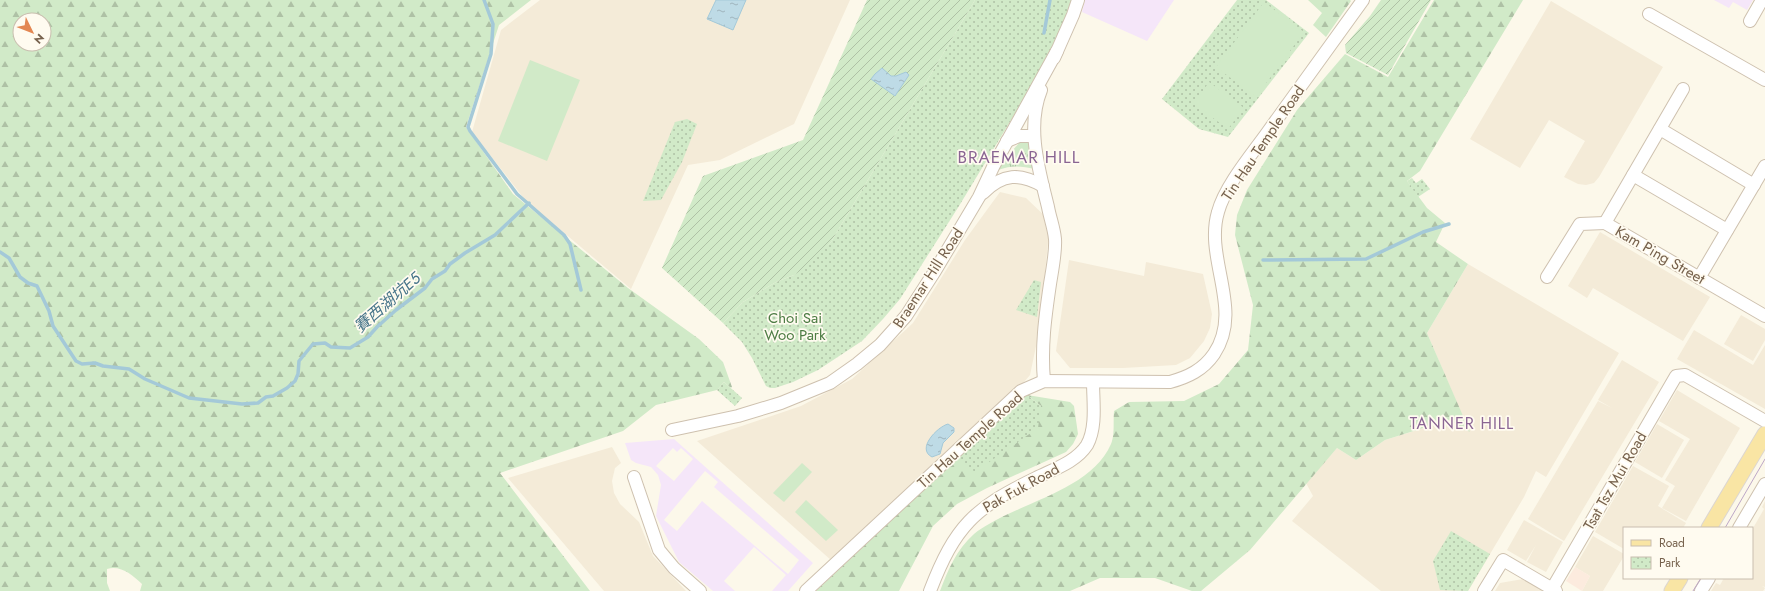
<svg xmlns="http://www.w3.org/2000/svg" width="1765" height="591" font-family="Jost,'Noto Sans TC',sans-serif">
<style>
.residential{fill:#f4ebd8}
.commercial{fill:#fcebde}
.education{fill:#f5e6f9;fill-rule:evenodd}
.grass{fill:url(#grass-tufts)}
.forest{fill:url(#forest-firs);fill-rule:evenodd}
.park{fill:url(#park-dots)}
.garden{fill:url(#garden-furrows)}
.pitch{fill:#d1eac8}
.water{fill:url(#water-ripples);stroke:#a4c9d8}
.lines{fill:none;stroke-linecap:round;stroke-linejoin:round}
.stream{stroke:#a4c9d8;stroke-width:3.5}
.minor-casing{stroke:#cec1af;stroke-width:14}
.major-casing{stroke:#dcd6d1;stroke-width:17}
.minor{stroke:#fff;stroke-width:12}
.major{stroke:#f9e5a4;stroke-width:15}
.tram{stroke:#bda7c7;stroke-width:1}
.labels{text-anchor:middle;stroke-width:3.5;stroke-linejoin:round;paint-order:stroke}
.street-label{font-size:15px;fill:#77624d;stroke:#fffbf0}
.park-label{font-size:15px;fill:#4d7c44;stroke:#fffbf0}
.water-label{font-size:16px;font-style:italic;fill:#47758a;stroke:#fffbf0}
.neighbourhood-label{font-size:16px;letter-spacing:1px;fill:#8a6593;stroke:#fffbf0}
.quarter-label{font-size:17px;letter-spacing:1px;fill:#8a6593;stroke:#fffbf0}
</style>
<defs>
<pattern id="grass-tufts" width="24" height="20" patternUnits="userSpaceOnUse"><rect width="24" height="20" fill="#d1eac8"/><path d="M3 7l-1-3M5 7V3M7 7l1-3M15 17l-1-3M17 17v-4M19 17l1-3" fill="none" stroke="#aec1a5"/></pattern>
<pattern id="forest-firs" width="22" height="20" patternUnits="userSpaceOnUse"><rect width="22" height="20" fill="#d1eac8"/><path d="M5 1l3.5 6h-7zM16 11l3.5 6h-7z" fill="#aec1a5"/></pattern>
<pattern id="park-dots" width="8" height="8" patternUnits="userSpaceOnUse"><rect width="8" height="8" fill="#d1eac8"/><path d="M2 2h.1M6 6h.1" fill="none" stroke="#aec1a5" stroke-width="1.8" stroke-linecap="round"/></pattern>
<pattern id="garden-furrows" width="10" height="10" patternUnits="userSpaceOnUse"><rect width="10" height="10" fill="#d1eac8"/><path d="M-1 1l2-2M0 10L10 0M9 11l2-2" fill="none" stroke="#aec1a5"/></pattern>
<pattern id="water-ripples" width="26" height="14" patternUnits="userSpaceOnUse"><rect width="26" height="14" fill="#bedbe6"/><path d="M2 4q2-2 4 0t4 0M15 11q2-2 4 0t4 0" fill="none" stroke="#9fb5bd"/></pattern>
</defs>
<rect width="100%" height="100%" fill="#fcf8ea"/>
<g class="residential">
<polygon points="540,0 850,0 794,124 720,160 688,165 631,289 526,201 472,132 501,30"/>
<polygon points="1551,1 1663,67 1599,177 1594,183 1586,185 1578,184 1564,177 1585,141 1549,120 1520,168 1470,139"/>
<polygon points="1000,192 1026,198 1047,218 1049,233 1039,332 1030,375 1018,389 832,561 697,441 801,406 852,379 913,323 965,240"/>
<polygon points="1600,232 1710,297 1683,341 1593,288 1587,298 1568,286"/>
<polygon points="1069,260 1144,276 1146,262 1203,274 1212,314 1210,328 1204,341 1190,358 1176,365 1123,368 1070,368 1056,351"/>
<polygon points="1468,264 1619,353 1546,477 1536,471 1524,497 1468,591 1381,591 1292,521 1313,496 1306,483 1337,448 1356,460 1385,440 1450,420 1469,431 1427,333"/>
<polygon points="1741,315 1765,329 1765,340 1753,361 1724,344"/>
<polygon points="1694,330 1753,365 1765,345 1765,409 1677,359"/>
<polygon points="1622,360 1659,382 1564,541 1528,519 1598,401 1612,408 1598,400"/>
<polygon points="1677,390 1740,428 1686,521 1662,508 1675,486 1665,480 1690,439 1659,421"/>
<polygon points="1657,424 1684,440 1662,478 1635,462"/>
<polygon points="612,447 621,463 615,468 612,481 614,493 620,504 639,522 653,556 686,591 604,591 508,478"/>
<polygon points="1633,466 1669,486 1658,506 1686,523 1683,528 1624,528 1624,549 1595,532"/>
<polygon points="1765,501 1765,587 1762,586 1765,588 1763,591 1711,591 1716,583 1720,585 1724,578 1752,578 1752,530 1764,509 1762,507"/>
<polygon points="1524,520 1563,542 1546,572 1527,562 1536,545 1526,561 1507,550"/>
<polygon points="1593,536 1624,554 1624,556 1603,591 1582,591 1590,576 1575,567"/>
<polygon points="1523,579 1544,591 1495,591 1500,583"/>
</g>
<polygon class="commercial" points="1575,567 1590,576 1582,591 1566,581"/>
<g class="education">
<polygon points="1085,0 1174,0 1147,41 1082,12"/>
<polygon points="1714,0 1753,0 1747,10 1733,2 1729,8"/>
<path d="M674,439L813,563L788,591H772L786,575L754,547L724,581L735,591H713L679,562L656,516L661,485L658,475L651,467L636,463L631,460L625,443ZM673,448L677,452L681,448L693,459L674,481L656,466ZM705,471L718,482L714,487L799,560L788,574L702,501L677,531L664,520Z"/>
</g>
<path class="grass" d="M1030,142L1035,169C1021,166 1012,165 998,170L1011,152L1019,143Z"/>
<g class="forest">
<path d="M0,0H531L499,25L466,127L513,194L628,288L699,339L723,362L732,387L731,388L724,382L717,390L656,405L623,431L500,473L590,591H140L142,584C132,575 121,565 107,569V583L110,591H0ZM20,20H44V44H20Z"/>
<polygon points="1308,0 1350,0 1351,1 1326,37 1313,25 1322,13"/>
<path d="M1434,0H1523L1420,171L1407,181L1427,208L1445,223L1436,242L1468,264L1427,333L1470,432L1449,420L1385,440L1356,460L1337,448L1250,550L1201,591H1192L1155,578H1100L1070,591H940C948,570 956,550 974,534C978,530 984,527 989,524C1027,501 1092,488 1111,444C1115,435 1113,421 1114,411L1129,402L1184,401L1219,384L1248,350L1253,305L1235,235L1237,215L1247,190L1297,110L1345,54L1388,77Z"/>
<polygon points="1027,395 1070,402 1074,406 1078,434 1073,444 1066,452 987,488 957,504 933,526 899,591 816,591 957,459 1041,406"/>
</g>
<g class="park">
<polygon points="975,0 1072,0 1054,46 1042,69 959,206 900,299 883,319 862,341 818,370 793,382 775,388 770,388 766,386 752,358 742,342 723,323 743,302 776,282 794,275 831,242"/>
<polygon points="1237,0 1266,0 1309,33 1228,137 1199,129 1162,99"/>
<polygon points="687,119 697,124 682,162 661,200 643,201 675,122"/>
<polygon points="1412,178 1416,183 1422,179 1430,189 1418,197 1407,181"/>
<polygon points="1034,280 1041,282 1037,317 1016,310"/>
<polygon points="724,382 742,398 735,406 717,390"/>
<polygon points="1027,395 1041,406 1038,428 975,472 957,459 964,449"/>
<polygon points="1451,531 1490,554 1468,591 1440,590 1433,561"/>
</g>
<g class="garden">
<polygon points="867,0 975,0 831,242 803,269 794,275 776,282 743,302 723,323 662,268 703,176 803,140"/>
<polygon points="1381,0 1431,0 1388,75 1346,53 1345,45 1370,16"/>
</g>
<g class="pitch">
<polygon points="1264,2 1304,32 1256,97 1216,67"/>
<polygon points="530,60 580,80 547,161 498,141"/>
<polygon points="1209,82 1244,108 1228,129 1194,104"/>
<polygon points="802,463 812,472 784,502 773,493"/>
<polygon points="806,500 838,530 826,541 795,512"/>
</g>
<g class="water">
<polygon points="716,0 746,0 733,30 707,19"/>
<polygon points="882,68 891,76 896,76 906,72 909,75 895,96 871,79 875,74"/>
<path d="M948,424L954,428V432L943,443L940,454L932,457C916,449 937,427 948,424Z"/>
</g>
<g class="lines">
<g class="stream">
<polyline points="484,0 493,24 491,54 468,127 470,131 517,194 564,235 570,244 581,290"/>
<polyline points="1044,33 1050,0"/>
<polyline points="0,252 9,258 20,277 28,283 37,286 49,311 53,326 76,361 82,364 95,363 103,366 129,369 145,379 189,398 242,404 258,403 266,397 273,396 287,388 295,381 298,374 299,361 313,344 325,343 331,347 350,348 368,337 377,327 396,310 425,288 432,279 445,271 450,264 465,253 495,235 529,203"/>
<polyline points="1263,260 1366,259 1423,232 1449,224"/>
</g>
<g class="minor-casing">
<g id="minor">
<polyline points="1649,14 1765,80"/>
<polyline points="1750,21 1762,0"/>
<polyline points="1054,58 1073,15 1078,0"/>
<path d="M1041,90C1026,127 1039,170 1048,207C1050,218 1054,228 1055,239C1056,252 1052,271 1050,284C1045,318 1041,347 1044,381"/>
<polyline points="1660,129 1754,185"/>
<polyline points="1007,141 1019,136 1034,136"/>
<polyline points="1633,175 1727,230"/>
<path d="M983,193C1003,173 1020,173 1043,186"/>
<polyline points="1605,223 1765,316"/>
<polyline points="1605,223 1683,89"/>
<polyline points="1547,277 1580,224 1605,223"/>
<polyline points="1699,278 1765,166"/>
<polyline points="672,430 738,416 781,403 830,383 857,364 880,345 906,316 935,271 979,197 994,165 1057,51"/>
<polyline points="634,477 659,550 674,568 700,591"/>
<polyline points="1739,528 1765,484"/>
<polyline points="1552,589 1676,376 1685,375 1765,421"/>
<path d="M806,591L1021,391L1044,381L1170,382C1188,377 1203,370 1214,354C1244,309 1204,259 1218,212C1225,186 1252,154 1267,133C1299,88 1331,44 1363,0"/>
<path d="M930,591C955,526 974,508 1036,478C1054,469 1076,462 1087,445C1097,427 1093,401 1093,382"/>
<polyline points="1484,591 1503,560 1556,591"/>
<polyline points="1701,591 1709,578"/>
</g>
</g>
<g class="major-casing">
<g id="major">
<polyline points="1709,528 1765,434"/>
<polyline points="1672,591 1680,578"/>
</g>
</g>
<use href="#minor" class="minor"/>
<use href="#major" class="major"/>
<g class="tram">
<polyline points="1725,528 1765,459"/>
<polyline points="1693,591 1701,578"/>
</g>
</g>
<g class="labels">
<g class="street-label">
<text transform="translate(1263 143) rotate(-56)" y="5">Tin Hau Temple Road</text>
<text transform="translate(1660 255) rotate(30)" y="5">Kam Ping Street</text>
<text transform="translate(928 278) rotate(-57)" y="5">Braemar Hill Road</text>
<text transform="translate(970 440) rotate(-42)" y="5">Tin Hau Temple Road</text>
<text transform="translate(1615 481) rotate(-60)" y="5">Tsat Tsz Mui Road</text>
<text transform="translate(1021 488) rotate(-29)" y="5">Pak Fuk Road</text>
</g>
<g class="park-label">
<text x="795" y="323">Choi Sai<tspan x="795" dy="17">Woo Park</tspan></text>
</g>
<g class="water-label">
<text transform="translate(387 302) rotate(-41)" y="6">賽西湖坑E5</text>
</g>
<g class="neighbourhood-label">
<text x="1462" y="429">TANNER HILL</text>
</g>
<g class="quarter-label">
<text x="1019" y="163">BRAEMAR HILL</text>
</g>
</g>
<rect x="1623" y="527" width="130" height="52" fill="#fffbf0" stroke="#c9beaf"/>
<rect x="1631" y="540" width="20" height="6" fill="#f9e5a4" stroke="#c9beaf"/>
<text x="1659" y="547" font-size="12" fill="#77624d">Road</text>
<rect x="1631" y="557" width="20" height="12" fill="url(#park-dots)" stroke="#c9beaf"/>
<text x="1659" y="567" font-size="12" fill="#77624d">Park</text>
<g transform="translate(32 32) rotate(133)"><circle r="19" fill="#fffbf0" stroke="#c9beaf"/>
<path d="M0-3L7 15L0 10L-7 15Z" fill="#e38752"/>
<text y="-6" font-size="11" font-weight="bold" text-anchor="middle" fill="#77624d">N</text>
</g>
</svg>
